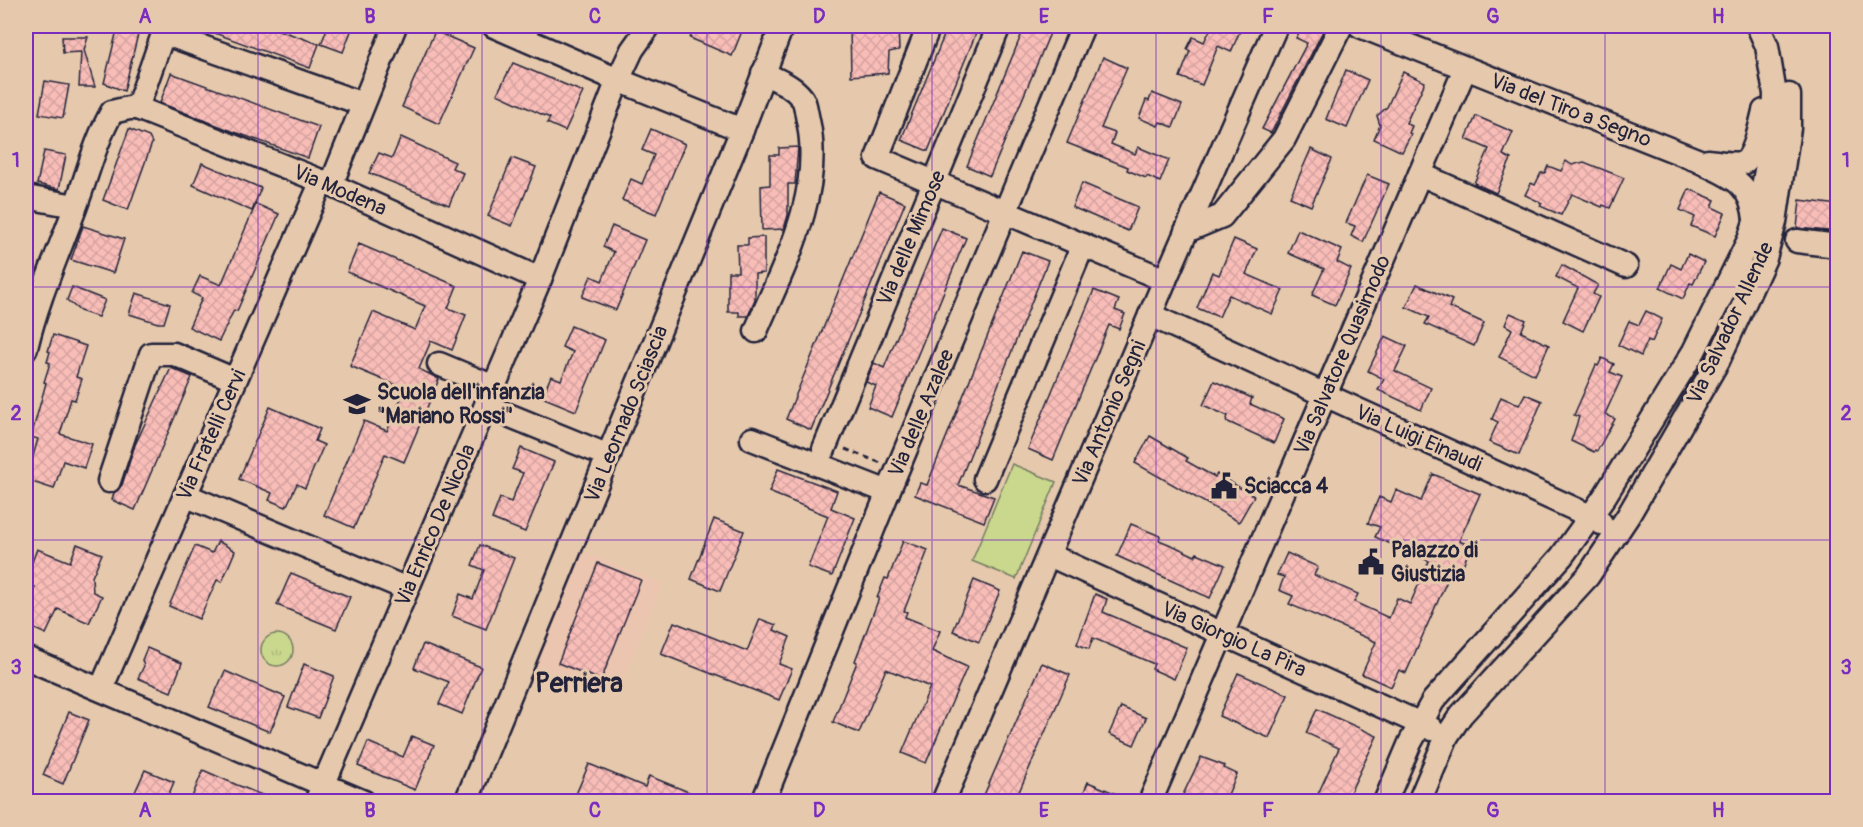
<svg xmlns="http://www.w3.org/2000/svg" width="1863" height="827" font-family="Pangolin,sans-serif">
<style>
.built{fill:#ecc5b0}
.grass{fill:url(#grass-tufts);stroke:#767d64;stroke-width:1.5}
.park{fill:#c9d88c;stroke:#767d64;stroke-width:1.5}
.building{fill:url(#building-cross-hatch);stroke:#22223b;stroke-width:1.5}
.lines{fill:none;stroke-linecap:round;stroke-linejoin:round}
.minor-casing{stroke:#22223b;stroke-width:27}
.path{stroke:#22223b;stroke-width:3;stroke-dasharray:6 4.5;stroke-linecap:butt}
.minor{stroke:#e6c9ad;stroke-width:22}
.grid{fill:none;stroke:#7b2cbf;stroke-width:1.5;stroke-opacity:0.55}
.labels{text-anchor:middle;stroke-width:6;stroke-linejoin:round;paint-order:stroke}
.street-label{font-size:21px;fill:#22223b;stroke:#e6c9ad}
.poi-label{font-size:21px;font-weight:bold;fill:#22223b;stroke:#e6c9ad;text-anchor:start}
.district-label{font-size:27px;font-weight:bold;fill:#22223b;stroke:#e6c9ad}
.neatline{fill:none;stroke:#7b2cbf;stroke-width:2}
.grid-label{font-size:20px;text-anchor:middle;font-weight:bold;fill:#7b2cbf}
</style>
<defs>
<pattern id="grass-tufts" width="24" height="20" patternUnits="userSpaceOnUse" patternTransform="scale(1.5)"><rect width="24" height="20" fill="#c9d88c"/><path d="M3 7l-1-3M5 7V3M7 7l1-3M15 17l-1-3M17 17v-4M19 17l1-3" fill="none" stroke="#acb97a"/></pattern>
<pattern id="building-cross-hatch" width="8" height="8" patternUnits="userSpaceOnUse" patternTransform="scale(1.5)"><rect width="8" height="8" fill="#f9bdb8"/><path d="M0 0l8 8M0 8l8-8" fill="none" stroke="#d5a29f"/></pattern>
</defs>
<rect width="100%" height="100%" fill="#e6c9ad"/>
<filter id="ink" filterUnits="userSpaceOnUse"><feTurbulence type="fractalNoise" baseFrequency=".0167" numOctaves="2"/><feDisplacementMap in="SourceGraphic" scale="12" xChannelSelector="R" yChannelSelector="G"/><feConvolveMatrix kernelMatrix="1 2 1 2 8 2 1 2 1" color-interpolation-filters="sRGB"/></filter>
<g filter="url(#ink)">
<polygon class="built" points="582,551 662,583 616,698 536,666"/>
<circle class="grass" cx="277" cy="650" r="16"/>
<polygon class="park" points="1012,464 1056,482 1016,579 972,561"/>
<g class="building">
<polygon points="118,26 140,26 124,91 104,83"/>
<polygon points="198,26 267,26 319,44 310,68 198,27"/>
<polygon points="328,26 353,26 343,52 321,44"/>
<polygon points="695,26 744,26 732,56 690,38"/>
<polygon points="850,26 898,26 899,50 889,52 888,73 851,76"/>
<polygon points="948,26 979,26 928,151 901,140"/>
<polygon points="1025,26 1053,26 990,176 967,166"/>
<polygon points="1212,26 1242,26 1231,52 1218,46 1202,85 1180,77 1190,51 1187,49 1193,37 1204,42"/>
<polygon points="1303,26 1314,26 1323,31 1271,133 1262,129 1307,43 1296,38"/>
<polygon points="435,31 474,48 439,124 402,107"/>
<polygon points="62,37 88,37 84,50 95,87 79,87 81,52 63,53"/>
<polygon points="1103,57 1127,68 1101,128 1115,133 1111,144 1135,154 1138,147 1169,160 1160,182 1147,176 1146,178 1127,170 1128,167 1067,143"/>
<polygon points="513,63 583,92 565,131 547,123 550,118 497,94"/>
<polygon points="1346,70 1368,80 1347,128 1326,119"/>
<polygon points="1403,72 1425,82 1406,123 1412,126 1409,133 1411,134 1402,152 1374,139 1380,125 1377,116 1387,107"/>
<polygon points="171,73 319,127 308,158 232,131 160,103"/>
<polygon points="45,81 69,85 63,118 39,114"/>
<polygon points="1152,93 1182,105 1173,127 1160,122 1158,126 1139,118 1146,100 1149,101"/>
<polygon points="1476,116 1513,132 1503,155 1511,159 1496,193 1474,183 1489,149 1466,139"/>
<polygon points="129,129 149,137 152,143 128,210 103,200"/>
<polygon points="651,129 685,144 656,214 622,200 631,179 642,184 654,155 642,150"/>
<polygon points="401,137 455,162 452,168 463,173 449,205 369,173 379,153 392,158"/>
<polygon points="798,147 795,184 788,184 788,215 784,229 762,230 761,186 770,185 770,155 779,155 779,148"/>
<polygon points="1311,149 1332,159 1311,206 1290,197"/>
<polygon points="44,151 66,155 59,189 37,184"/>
<polygon points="512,158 536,167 512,226 488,216"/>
<polygon points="1566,161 1572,165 1584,162 1624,178 1610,208 1603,205 1602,207 1572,194 1561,215 1540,206 1542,203 1525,195 1531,183 1535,185 1541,173 1545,173 1548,166 1561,171"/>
<polygon points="202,163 261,188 252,211 193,185"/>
<polygon points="1367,175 1389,184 1363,242 1351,236 1355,226 1346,223"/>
<polygon points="1082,183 1138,207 1128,231 1072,207"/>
<polygon points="1689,189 1715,200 1712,207 1725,213 1715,236 1691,226 1695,217 1680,210"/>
<polygon points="879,192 905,203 811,430 786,419"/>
<polygon points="1800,200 1838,205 1838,232 1797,228"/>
<polygon points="256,204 279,214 244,295 237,311 234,310 219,341 189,327 202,298 192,293 200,276 221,285"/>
<polygon points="83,226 124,239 113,273 71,260"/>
<polygon points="612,226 645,240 616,310 582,297 591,276 602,281 614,252 603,247"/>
<polygon points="942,228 966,238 892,417 868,407 876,386 866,382 874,363 884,368"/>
<polygon points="1298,230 1342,250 1337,262 1351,269 1335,305 1312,295 1324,269 1288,253"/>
<polygon points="764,237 764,273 755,274 755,299 748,316 739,316 739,312 728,312 728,272 738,272 737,245 748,245 748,238"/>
<polygon points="1234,239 1257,249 1246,274 1283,290 1272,314 1229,295 1219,317 1197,308 1212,272 1219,275"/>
<polygon points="359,244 457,286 448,308 466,315 452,350 431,341 419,369 439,379 404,462 385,454 354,528 324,515 364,421 387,431 405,389 350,366 373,312 415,330 425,306 347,272"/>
<polygon points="1022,251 1048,261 958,485 994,497 984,522 915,495 920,483 927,485"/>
<polygon points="1688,254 1704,262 1693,284 1690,283 1683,299 1660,288 1671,264 1681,269"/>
<polygon points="1562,265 1598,285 1593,294 1599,297 1583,331 1563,321 1578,288 1556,277"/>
<polygon points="1417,284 1452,300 1449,307 1484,323 1474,346 1425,324 1429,317 1406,307"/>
<polygon points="72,287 105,300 98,317 80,311 67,300"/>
<polygon points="1094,290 1119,300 1115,310 1125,314 1119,329 1109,325 1053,460 1028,449"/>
<polygon points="136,293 170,304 164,323 158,323 129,314"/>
<polygon points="1646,311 1662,319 1652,342 1648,340 1641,356 1618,345 1629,321 1639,325"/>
<polygon points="1510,313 1526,320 1521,332 1549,345 1535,375 1499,357 1512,329 1505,325"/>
<polygon points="571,326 605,340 576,411 542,397 551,376 561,380 573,352 562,347"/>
<polygon points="53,335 86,346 76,377 82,379 75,400 71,399 60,434 92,444 84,468 63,461 54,489 26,480 38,439 31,437 46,383 44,382 50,363 47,362 50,352 48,351"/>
<polygon points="1385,336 1407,346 1395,371 1431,388 1421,410 1378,390 1384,379 1368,371"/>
<polygon points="1602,358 1614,364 1610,372 1622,377 1605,414 1615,419 1597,451 1595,450 1594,452 1571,441 1579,417 1574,415 1596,365 1598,366"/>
<polygon points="171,368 192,377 135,510 112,500 114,493 122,485 135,445"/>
<polygon points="1214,381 1252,398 1250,404 1284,419 1274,443 1226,421 1228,416 1203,405"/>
<polygon points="1525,394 1542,401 1519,455 1489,442 1498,422 1492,419 1501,397 1519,405"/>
<polygon points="270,407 320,429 315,441 324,445 305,488 297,484 286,507 269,500 272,493 239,479"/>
<polygon points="1150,436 1188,458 1186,461 1202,470 1215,477 1217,474 1254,496 1239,522 1135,463"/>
<polygon points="521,448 554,462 525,532 492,519 500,498 511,502 523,473 512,469"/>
<polygon points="778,469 837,491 831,508 855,518 832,576 808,567 828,516 769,492"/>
<polygon points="1433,474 1480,494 1459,541 1471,546 1458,577 1450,574 1406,673 1399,670 1391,687 1362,674 1376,642 1289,604 1293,596 1279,590 1284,577 1277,575 1287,553 1318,567 1314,575 1358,594 1354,602 1389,618 1397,598 1410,604 1429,561 1375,537 1380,527 1368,523 1379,497 1391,502 1396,490 1421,501"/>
<polygon points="714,519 744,531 720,591 691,579"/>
<polygon points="1131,524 1160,536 1159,540 1176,547 1195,556 1197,553 1225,565 1210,598 1117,556"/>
<polygon points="218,541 235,551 222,582 217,580 199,619 169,606 195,546 212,553"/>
<polygon points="903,541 928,550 904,611 907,612 905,617 940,631 932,651 967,667 926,763 902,753 930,687 886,669 859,733 833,722 857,662 855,661 879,598 877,598 885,578 888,579"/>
<polygon points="77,544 102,554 92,577 93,592 102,596 89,623 58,609 46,634 26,625 26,610 35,587 26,583 26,578 37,549 70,562"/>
<polygon points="480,545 514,558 486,629 452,616 460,594 473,599 484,570 472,565"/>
<polygon points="598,563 641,580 601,680 558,663"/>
<polygon points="291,573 350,597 336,629 277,605"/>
<polygon points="974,580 1000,591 979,642 953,631"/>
<polygon points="1095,594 1107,599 1103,612 1187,648 1174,679 1152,669 1154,664 1093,638 1089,649 1077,644"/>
<polygon points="760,619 776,625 774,630 790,637 779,664 792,669 779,700 661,654 674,622 747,651"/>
<polygon points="423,644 481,667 462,714 439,704 449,682 414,668"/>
<polygon points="147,648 182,663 171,692 138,678 144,666 142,660"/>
<polygon points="1042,663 1070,675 1015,801 999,801 984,795"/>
<polygon points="304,664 334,676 318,718 288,707"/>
<polygon points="225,671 285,697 270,732 209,707"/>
<polygon points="1238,673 1288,695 1269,738 1219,716"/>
<polygon points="1121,707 1146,718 1134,745 1109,734"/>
<polygon points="1317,709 1377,736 1346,801 1336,801 1318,794 1339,748 1306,733"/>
<polygon points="69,712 89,720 63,784 43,775"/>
<polygon points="412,736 434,745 415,790 358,766 368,742 403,757"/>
<polygon points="1201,757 1225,766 1224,768 1237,774 1225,801 1180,801"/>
<polygon points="589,764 645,787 649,776 711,801 573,801"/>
<polygon points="145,770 174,782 166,801 131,801"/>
<polygon points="203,770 237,785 277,801 203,801 192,797"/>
<polygon points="1088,782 1133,801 1080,801"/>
</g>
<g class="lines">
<g class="minor-casing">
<g id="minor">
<polyline points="494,26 618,80 742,130"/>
<polyline points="929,26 877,158 1165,280"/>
<path d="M1360,26L1697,160C1728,176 1751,180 1755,219"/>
<polyline points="163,33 363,104"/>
<polyline points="137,108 166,26"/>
<path d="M1708,161C1718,162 1732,165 1742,163C1754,160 1761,123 1764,111"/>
<polyline points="1420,174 1626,266"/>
<polyline points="331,185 395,26"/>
<polyline points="26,197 75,206"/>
<polyline points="1186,231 1222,216 1284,139 1341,26"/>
<polyline points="1797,241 1838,246"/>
<polyline points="1150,315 1590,516 1601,523"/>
<path d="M756,331C784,265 824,193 808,120C806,113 806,103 802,98C792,85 777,80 763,73"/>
<path d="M26,348C37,300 58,254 75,208C87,176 95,142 112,112L129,108H137L331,185L540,279"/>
<polyline points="439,364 494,387"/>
<polyline points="486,406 609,456"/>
<polyline points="752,439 888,492"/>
<polyline points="824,449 999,26"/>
<polyline points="985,479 1083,245"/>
<polyline points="109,481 151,354 174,354 235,380"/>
<polyline points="185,495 407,589"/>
<polyline points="1049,555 1432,729"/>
<polyline points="26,658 364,802"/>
<polyline points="101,689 322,181"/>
<polyline points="316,802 540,279 618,80 632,50 649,26"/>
<polyline points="466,802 742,130 782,26"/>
<polyline points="763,802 888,492 1083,26"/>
<polyline points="943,802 1165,280 1276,26"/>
<polyline points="1150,802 1465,69"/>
<polyline points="1385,802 1410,743 1433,701 1562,556 1603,499 1694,351 1749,240 1759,210 1774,125 1775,94 1767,46 1758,26"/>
<polyline points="1419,802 1447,736 1461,715 1588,576 1628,516 1718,361 1765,258 1775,222 1789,128 1789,95"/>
</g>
</g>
<polyline class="path" points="845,449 881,463"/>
<use href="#minor" class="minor"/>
</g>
</g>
<path class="grid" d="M258,26V802M482,26V802M707,26V802M932,26V802M1156,26V802M1381,26V802M1605,26V802M26,287H1838M26,540H1838"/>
<defs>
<g id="school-bare" transform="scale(2.07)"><path d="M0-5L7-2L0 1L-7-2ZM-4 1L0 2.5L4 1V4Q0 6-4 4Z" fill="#22223b" stroke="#e6c9ad" stroke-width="2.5" paint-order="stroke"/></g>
<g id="civic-bare" transform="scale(2.07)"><path d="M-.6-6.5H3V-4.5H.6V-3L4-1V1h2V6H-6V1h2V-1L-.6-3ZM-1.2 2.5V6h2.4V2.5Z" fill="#22223b" stroke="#e6c9ad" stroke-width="2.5" paint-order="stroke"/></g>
</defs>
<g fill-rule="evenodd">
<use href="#school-bare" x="357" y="404"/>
<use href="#civic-bare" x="1224" y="486"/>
<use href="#civic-bare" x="1371" y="562"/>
</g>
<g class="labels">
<g class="street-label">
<text transform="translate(1571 110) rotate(21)" y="7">Via del Tiro a Segno</text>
<text transform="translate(340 190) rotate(23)" y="7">Via Modena</text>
<text transform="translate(911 238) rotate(-67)" y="7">Via delle Mimose</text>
<text transform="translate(1730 323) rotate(-65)" y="7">Via Salvador Allende</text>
<text transform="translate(1342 355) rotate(-67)" y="7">Via Salvatore Quasimodo</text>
<text transform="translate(921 413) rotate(-67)" y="7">Via delle Azalee</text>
<text transform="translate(1109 413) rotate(-67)" y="7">Via Antonio Segni</text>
<text transform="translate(626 414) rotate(-68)" y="7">Via Leornado Sciascia</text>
<text transform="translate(211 435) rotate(-66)" y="7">Via Fratelli Cervi</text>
<text transform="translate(1419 438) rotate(24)" y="7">Via Luigi Einaudi</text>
<text transform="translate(435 525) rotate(-67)" y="7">Via Enrico De Nicola</text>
<text transform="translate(1234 639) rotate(24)" y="7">Via Giorgio La Pira</text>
</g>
<g class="poi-label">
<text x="377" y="399">Scuola dell'infanzia<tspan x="377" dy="24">"Mariano Rossi"</tspan></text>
<text x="1244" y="493">Sciacca 4</text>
<text x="1391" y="557">Palazzo di<tspan x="1391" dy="24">Giustizia</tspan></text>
</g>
<g class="district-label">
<text x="579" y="692">Perriera</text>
</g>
</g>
<rect width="1863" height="827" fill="none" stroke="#e6c9ad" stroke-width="66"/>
<rect x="33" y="33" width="1797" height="761" class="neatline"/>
<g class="grid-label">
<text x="145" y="23">A</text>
<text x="370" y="23">B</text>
<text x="595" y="23">C</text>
<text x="819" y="23">D</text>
<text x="1044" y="23">E</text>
<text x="1268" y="23">F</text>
<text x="1493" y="23">G</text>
<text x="1718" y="23">H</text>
<text x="16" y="167">1</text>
<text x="1846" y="167">1</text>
<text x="16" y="420">2</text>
<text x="1846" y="420">2</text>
<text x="16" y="674">3</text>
<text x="1846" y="674">3</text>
<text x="145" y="817">A</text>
<text x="370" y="817">B</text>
<text x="595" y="817">C</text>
<text x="819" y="817">D</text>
<text x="1044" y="817">E</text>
<text x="1268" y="817">F</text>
<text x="1493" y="817">G</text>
<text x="1718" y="817">H</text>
</g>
</svg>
